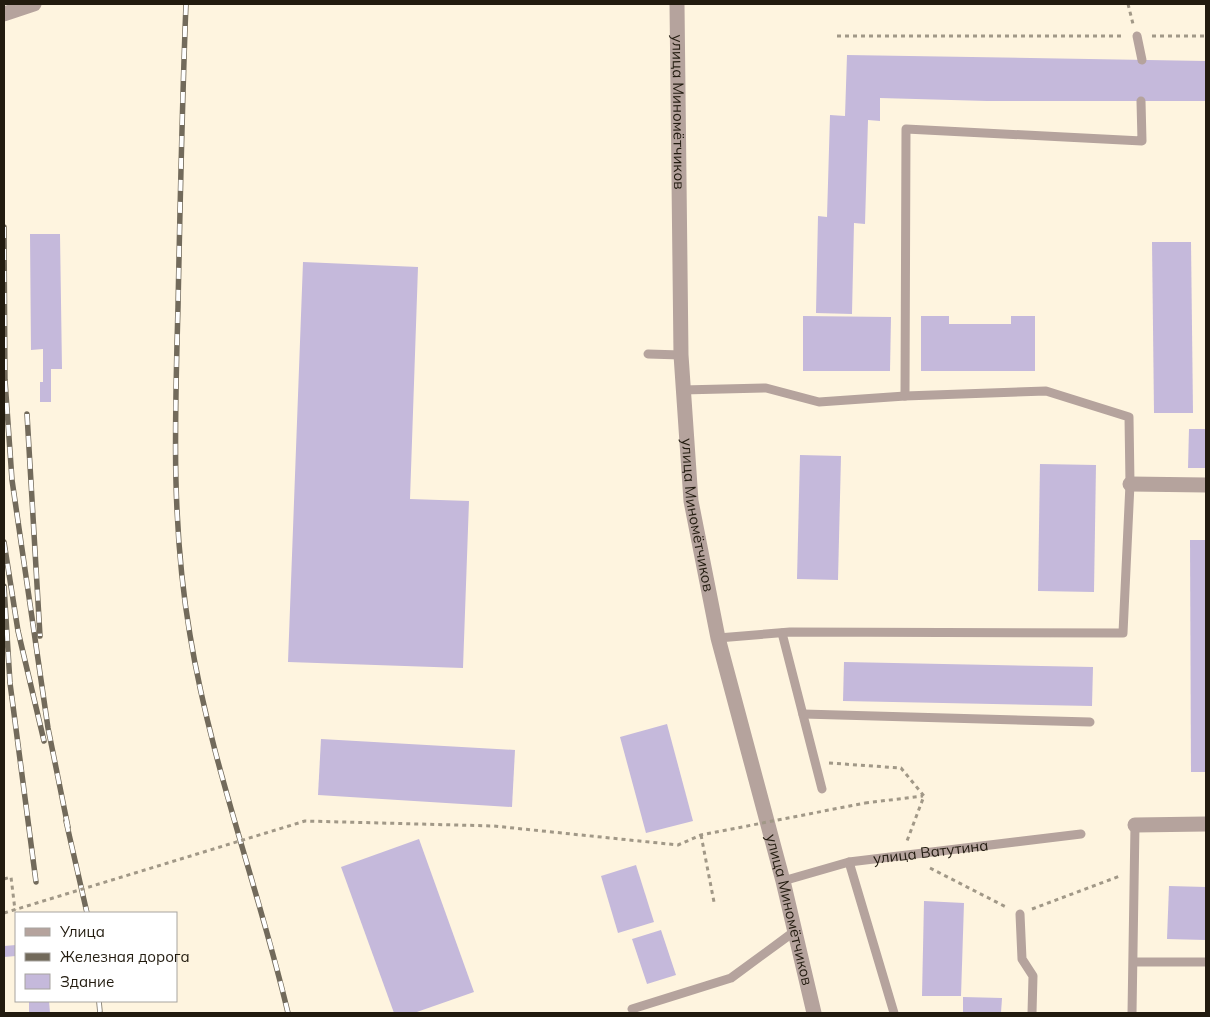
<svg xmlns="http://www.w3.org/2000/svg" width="1210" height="1017" font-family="Mulish,sans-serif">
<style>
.building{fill:#c5b9db}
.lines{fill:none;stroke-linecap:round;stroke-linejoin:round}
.path{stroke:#a19887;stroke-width:3;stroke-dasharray:4 4;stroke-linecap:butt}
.service{stroke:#b5a39d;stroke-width:9}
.minor{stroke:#b5a39d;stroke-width:15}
.tertiary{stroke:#b5a39d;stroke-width:15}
.rail-casing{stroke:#726a5b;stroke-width:5.5}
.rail{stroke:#fff;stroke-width:4;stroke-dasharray:11;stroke-linecap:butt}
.path-bridge{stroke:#a19887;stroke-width:3;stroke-dasharray:4 4;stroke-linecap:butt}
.labels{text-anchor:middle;stroke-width:4.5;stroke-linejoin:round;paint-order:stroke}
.street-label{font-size:15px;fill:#221b0f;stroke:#fff}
</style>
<rect width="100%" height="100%" fill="#fef4df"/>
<g class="building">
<polygon points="847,55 1206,61 1206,101 987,101 880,98 880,121 868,120 865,224 854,223 852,314 816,313 818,216 827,217 830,115 845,116"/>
<polygon points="30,234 60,234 62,369 51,369 51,402 40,402 40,382 43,382 43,349 31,350"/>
<polygon points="1152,242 1191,242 1193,413 1154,413"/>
<polygon points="303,262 418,267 410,499 469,501 463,668 288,662"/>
<polygon points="803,316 891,317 890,371 803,371"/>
<polygon points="921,316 949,316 949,324 1011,324 1011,316 1035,316 1035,371 921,371"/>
<polygon points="1189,429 1206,429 1206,468 1188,468"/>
<polygon points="800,455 841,456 838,580 797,579"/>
<polygon points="1040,464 1096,465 1094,592 1038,591"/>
<polygon points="1190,540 1206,540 1206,772 1191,772"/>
<polygon points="844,662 1093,667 1092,706 843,701"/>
<polygon points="667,724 693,821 646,833 620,737"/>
<polygon points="321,739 515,750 512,807 318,795"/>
<polygon points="419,839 474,992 414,1013 394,1013 341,867"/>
<polygon points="636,865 654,922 618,933 601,876"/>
<polygon points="1169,886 1206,887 1206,940 1167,939"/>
<polygon points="924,901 964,903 961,996 922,996"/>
<polygon points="661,930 676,975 647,984 632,939"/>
<polygon points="16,945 16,956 4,957 4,946"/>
<polygon points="963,997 1002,998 1001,1013 963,1013"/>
<polygon points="29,1001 49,1001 50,1013 29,1013"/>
</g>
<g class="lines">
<g class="path">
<polyline points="1128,4 1133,24"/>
<polyline points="837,36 1124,36"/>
<polyline points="1152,36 1206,36"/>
<polyline points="829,763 901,768 924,796 907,841"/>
<polyline points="865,803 923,796"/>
<polyline points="701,835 714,902"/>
<polyline points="930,868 1008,908"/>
<polyline points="4,879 11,877 15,910"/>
<polyline points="1032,909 1120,876"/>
</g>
<g class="service">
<polyline points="1137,36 1142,60"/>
<polyline points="648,354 681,355"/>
<polyline points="682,390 766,388 819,402 905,396 1046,391 1129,417 1130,484 1123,633 790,632 718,638"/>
<polyline points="905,396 906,129 1142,141 1141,101"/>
<polyline points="782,633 822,789"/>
<polyline points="803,714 1090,722"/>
<polyline points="849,862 894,1013"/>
<path id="s1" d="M783,881L849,862L1081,834"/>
<polyline points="1020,914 1022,959 1033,976 1032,1013"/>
<polyline points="1134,962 1206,962"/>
<polyline points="632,1009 731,978 795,931"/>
<polyline points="1132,1013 1135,825"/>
</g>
<g class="minor">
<polyline points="4,14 34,4"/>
<polyline points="1130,484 1206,485"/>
<polyline points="1135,825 1206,824"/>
</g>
<path class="tertiary" id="s2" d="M677,4L681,355L691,501L718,638L783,881L814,1013"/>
<g class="rail-casing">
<g id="rail">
<path d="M186,4C182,105 180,206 178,307C175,419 171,524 190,635C211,764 258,886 288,1013"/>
<polyline points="4,227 5,380 12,480 48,728 68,827"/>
<polyline points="27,414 40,636"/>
<polyline points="4,542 18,631 44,741"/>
<polyline points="4,586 10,683 36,882"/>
<polyline points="66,821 87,913"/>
<polyline points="99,1001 100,1013"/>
</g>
</g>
<use href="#rail" class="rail"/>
<polyline class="path-bridge" points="4,913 305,821 494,826 678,845 701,835 865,803"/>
</g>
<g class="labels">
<g class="street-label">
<text dy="5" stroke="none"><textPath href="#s2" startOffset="108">улица Миномётчиков</textPath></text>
<text dy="5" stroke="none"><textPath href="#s2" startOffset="512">улица Миномётчиков</textPath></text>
<text dy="5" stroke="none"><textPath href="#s1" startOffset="151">улица Ватутина</textPath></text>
<text dy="5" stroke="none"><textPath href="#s2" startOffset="918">улица Миномётчиков</textPath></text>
</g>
</g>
<rect width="1210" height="1017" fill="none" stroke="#221b0f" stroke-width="10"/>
<rect x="15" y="912" width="162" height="90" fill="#ffffff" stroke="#a7a49f"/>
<rect x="25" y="928" width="25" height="8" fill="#b5a39d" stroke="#a7a49f"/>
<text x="60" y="937" font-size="15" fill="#221b0f">Улица</text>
<rect x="25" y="953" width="25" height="8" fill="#726a5b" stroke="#a7a49f"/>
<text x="60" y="962" font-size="15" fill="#221b0f">Железная дорога</text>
<rect x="25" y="974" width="25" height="15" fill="#c5b9db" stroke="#a7a49f"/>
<text x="60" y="987" font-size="15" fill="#221b0f">Здание</text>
</svg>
